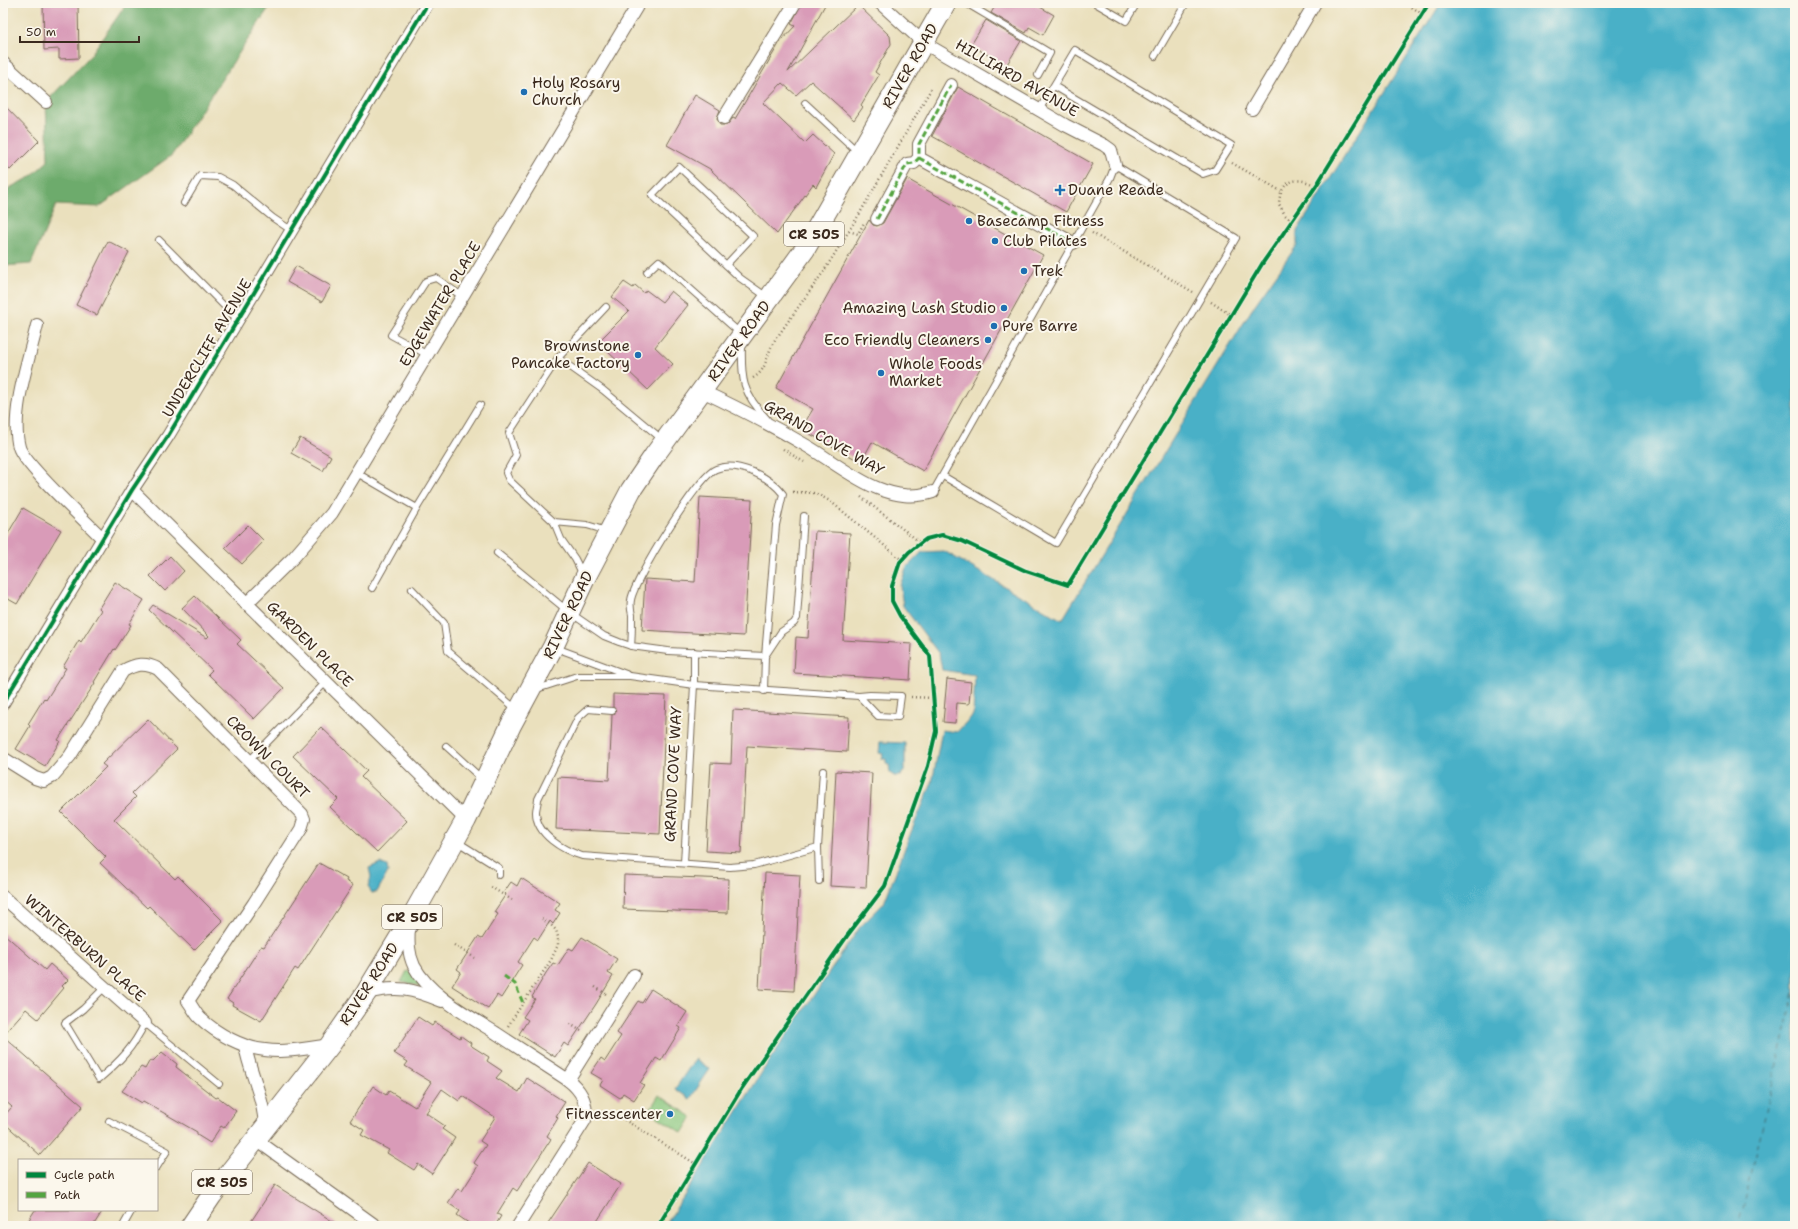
<svg xmlns="http://www.w3.org/2000/svg" width="1798" height="1229" font-family="'Shantell Sans',sans-serif">
<style>
.green{fill:#87c67c;stroke:#61784d}
.forest{fill:#6dab6c;stroke:#546a45}
.water{fill:#48b0c7;stroke:#426d72}
.lines{fill:none;stroke-linecap:round;stroke-linejoin:round}
.ferry{stroke:#405959;stroke-width:1;stroke-dasharray:5 4;stroke-linecap:butt}
.building{fill:#d99bb8}
.lane-casing{stroke:#786a56;stroke-width:8}
.street-casing{stroke:#786a56;stroke-width:14}
.primary-casing{stroke:#786a56;stroke-width:22}
.path{stroke:#786a56;stroke-width:2.5;stroke-dasharray:1 3;stroke-linecap:butt}
.lane{stroke:#fff;stroke-width:6}
.street{stroke:#fff;stroke-width:12}
.primary{stroke:#fff;stroke-width:20}
.quiet{stroke:#54a441;stroke-width:3;stroke-dasharray:6 3;stroke-linecap:butt}
.cycleway-casing{stroke:#fbf7ec;stroke-width:6}
.cycleway{stroke:#00873e;stroke-width:4}
.poi-dot{fill:#1f6fb2;stroke:#fbf7ec;stroke-width:1.5}
.labels{text-anchor:middle;stroke-width:4;stroke-linejoin:round;paint-order:stroke}
.shield{fill:#fbf7ec;stroke:#75685c;stroke-width:1}
.shield-label{font-size:14px;font-weight:bold;fill:#3b2a1e}
.street-label{font-size:15px;fill:#3b2a1e;stroke:#fbf7ec}
.poi-label{font-size:15px;fill:#3b2a1e;stroke:#fbf7ec;text-anchor:start}
</style>
<rect width="100%" height="100%" fill="#fbf7ec"/>
<filter id="ink" filterUnits="userSpaceOnUse"><feTurbulence type="fractalNoise" baseFrequency=".025" numOctaves="2"/><feDisplacementMap in="SourceGraphic" scale="8" xChannelSelector="R" yChannelSelector="G"/><feConvolveMatrix kernelMatrix="1 2 1 2 8 2 1 2 1" color-interpolation-filters="sRGB"/></filter>
<filter id="wash" filterUnits="userSpaceOnUse"><feTurbulence type="fractalNoise" baseFrequency=".012" numOctaves="4" result="noise"/><feDisplacementMap in="SourceGraphic" scale="16" xChannelSelector="R" yChannelSelector="G"/><feGaussianBlur stdDeviation="0.9" result="paint"/><feColorMatrix in="noise" values="0 0 0 0 0 0 0 0 0 0 0 0 0 0 0 0 0 1.4 0 .05"/><feComposite in="paint" operator="in"/></filter>
<g filter="url(#wash)">
<rect width="100%" height="100%" fill="#eae0bd"/>
<g class="green">
<polygon points="407,971 410,972 426,990 416,985 401,982"/>
<polygon points="659,1095 692,1117 682,1133 649,1111"/>
</g>
<polygon class="forest" points="127,3 272,3 172,155 99,207 56,205 31,264 3,266 3,198 9,188 29,178 48,161 46,102 90,56"/>
<g class="water">
<polygon points="1441,3 1795,3 1795,1226 665,1226 769,1061 860,927 884,903 911,832 932,783 942,730 957,732 973,715 975,675 942,670 939,654 903,606 900,586 906,568 922,552 944,551 1062,620 1254,306 1297,245 1297,231"/>
<polygon points="880,742 905,743 905,770 900,776 894,776 890,773 889,765 886,764 886,759 882,759 883,754 879,753"/>
<polygon points="380,863 387,866 388,872 377,892 372,893 368,887 371,877 369,868"/>
<polygon points="695,1059 710,1069 690,1099 675,1089"/>
</g>
<g class="lines">
<polyline class="ferry" points="1739,1226 1795,988"/>
</g>
<g id="blocks">
<g class="building">
<polygon points="43,3 78,3 79,58 59,59 59,49 44,50"/>
<polygon points="802,3 826,3 788,72 858,5 890,36 891,44 875,72 879,75 861,105 863,107 854,120 811,81 796,95 782,83 763,103 805,143 813,135 834,154 816,187 813,184 777,234 710,169 667,145 695,95 720,110 717,118 720,125 727,125 733,118 735,119 780,42 795,26 791,24"/>
<polygon points="997,3 1033,3 1054,15 1043,35 1029,27 1026,33 991,13"/>
<polygon points="986,20 1021,41 1006,66 971,45"/>
<polygon points="958,87 1093,164 1066,212 932,136"/>
<polygon points="3,104 39,141 10,170 3,163"/>
<polygon points="907,179 1043,255 923,471 872,442 861,462 801,429 813,409 776,388 869,220 873,225 877,226 883,223"/>
<polygon points="108,241 129,252 97,315 76,305"/>
<polygon points="296,266 331,286 322,302 287,282"/>
<polygon points="624,282 633,288 635,285 644,293 646,290 662,302 671,291 688,305 655,347 673,364 648,390 606,350 608,347 600,340 629,311 612,297"/>
<polygon points="300,438 331,456 323,471 291,453"/>
<polygon points="700,497 752,500 744,636 642,630 645,579 695,582"/>
<polygon points="23,508 61,530 17,604 3,596 3,542"/>
<polygon points="248,525 264,541 242,564 225,548"/>
<polygon points="815,531 850,533 843,640 912,644 910,680 794,673 796,637 808,638"/>
<polygon points="170,556 184,571 165,591 150,576"/>
<polygon points="115,582 144,600 129,624 131,625 115,650 114,649 94,682 95,683 58,740 60,741 45,766 16,749 30,726 28,724 44,698 46,700 66,668 63,667 79,640 81,642 101,610 99,608"/>
<polygon points="195,596 241,640 237,644 284,688 254,719 208,674 212,670 149,610 153,605 207,638 209,636 182,608"/>
<polygon points="947,679 971,682 969,704 957,703 955,723 943,722"/>
<polygon points="613,694 666,696 660,834 556,829 558,777 609,780 612,715 616,711 613,707"/>
<polygon points="733,710 849,717 847,752 747,746 741,853 706,851 711,763 731,764"/>
<polygon points="148,719 177,749 132,793 136,797 114,819 175,879 178,876 223,921 194,950 149,906 147,908 100,863 106,857 61,812 106,767 102,764"/>
<polygon points="321,727 367,771 361,777 407,821 377,852 330,807 338,799 293,756"/>
<polygon points="836,771 872,773 866,888 830,886"/>
<polygon points="319,863 347,879 346,881 353,885 298,970 295,968 261,1021 232,1005 233,1003 227,999 261,946 264,947"/>
<polygon points="765,873 800,875 794,991 759,989"/>
<polygon points="624,875 729,879 728,913 623,909"/>
<polygon points="521,878 560,903 555,910 560,913 553,924 550,921 538,940 534,937 518,962 522,965 501,998 497,995 488,1009 452,986 461,972 457,969 478,937 482,939 498,914 494,912 506,894 504,892 511,882 517,886"/>
<polygon points="3,933 45,970 50,964 68,980 62,986 64,988 38,1019 26,1009 3,1035"/>
<polygon points="582,937 617,959 608,973 613,976 596,1004 568,1046 564,1043 555,1057 519,1034 528,1020 523,1017 535,999 532,997 546,973 553,963 558,965 569,948 573,950"/>
<polygon points="651,989 687,1012 678,1026 681,1028 661,1061 656,1058 640,1083 644,1085 634,1100 623,1093 620,1098 600,1085 603,1080 591,1073 601,1058 605,1061 621,1036 617,1033 638,1001 642,1003"/>
<polygon points="418,1017 432,1026 435,1022 460,1038 461,1036 471,1043 470,1045 489,1057 487,1061 502,1071 496,1078 519,1092 527,1078 565,1102 556,1116 558,1118 547,1136 551,1139 517,1191 513,1188 497,1214 501,1216 495,1226 473,1226 457,1215 460,1211 448,1203 458,1188 462,1191 478,1166 474,1163 486,1145 480,1141 495,1117 463,1096 459,1101 442,1089 426,1113 445,1126 442,1129 455,1138 432,1174 418,1164 414,1170 387,1153 389,1150 361,1135 364,1130 350,1121 373,1086 386,1095 389,1091 415,1107 431,1082 405,1066 408,1062 394,1053"/>
<polygon points="3,1036 83,1106 40,1155 3,1122 3,1117 12,1107 3,1099"/>
<polygon points="162,1052 177,1064 176,1067 216,1098 218,1097 236,1111 224,1128 221,1126 210,1143 197,1135 197,1132 143,1101 142,1103 122,1091 141,1067 145,1069 150,1060 153,1061"/>
<polygon points="588,1163 621,1184 594,1226 546,1226"/>
<polygon points="275,1185 340,1226 248,1226"/>
<polygon points="35,1210 103,1210 93,1226 25,1226"/>
</g>
</g>
</g>
<g filter="url(#ink)">
<use href="#blocks" fill-opacity="0" stroke="#786a56" stroke-width="1"/>
<g class="lines">
<g class="lane-casing">
<g id="lane">
<polyline points="966,3 1050,53 1038,75"/>
<polyline points="1095,3 1126,21 1137,3"/>
<polyline points="1155,56 1186,3"/>
<polyline points="805,103 858,152"/>
<polyline points="1039,110 1075,50 1231,145 1215,170 1203,174 1054,86"/>
<polyline points="184,203 200,176 218,177 233,185 273,218 291,230"/>
<polyline points="159,240 238,320"/>
<polyline points="726,265 753,236 679,167 652,195 740,278 767,297"/>
<polyline points="647,272 659,261 741,334"/>
<path d="M742,344C741,379 742,393 767,419"/>
<polyline points="428,355 391,335 426,281 436,278 463,297"/>
<polyline points="558,358 603,390 663,440"/>
<polyline points="357,473 417,508 480,405"/>
<polyline points="933,492 1110,178 1115,165 1236,238 1056,543 943,476"/>
<polyline points="554,522 587,525 607,531"/>
<polyline points="497,553 569,612 604,636 619,642 631,646 668,651 765,656 764,691"/>
<polyline points="582,573 575,559 561,539 554,522 509,480 506,473 516,455 509,433 558,358 606,307"/>
<polyline points="372,588 417,508"/>
<polyline points="412,589 444,623 448,651 516,709"/>
<path d="M631,646C632,636 632,626 632,615C631,611 630,605 631,600C634,580 698,476 716,469C737,460 770,477 783,494L776,525L765,656L781,632L794,623L797,618L804,516"/>
<polyline points="556,648 626,674"/>
<polyline points="537,689 577,676 630,676 694,685 694,652"/>
<path d="M612,711L588,709L578,718L538,799C538,803 536,808 536,812C536,835 563,850 582,856L730,867L754,865L818,847L823,771"/>
<polyline points="446,746 482,779"/>
<polyline points="249,761 326,682"/>
<polyline points="456,841 499,868 499,875"/>
<polyline points="818,847 819,881"/>
<polyline points="684,863 694,685 859,696 878,716 898,717 901,696 870,695 859,696"/>
<path d="M105,987L83,1009L65,1023L99,1079C120,1061 133,1048 145,1023L219,1084"/>
<polyline points="109,1121 167,1151 157,1167"/>
<polyline points="123,1226 132,1210"/>
</g>
</g>
<g class="street-casing">
<g id="street">
<polyline points="880,3 924,43 1065,125 1104,145 1111,150 1115,165"/>
<polyline points="3,63 46,102"/>
<polyline points="1252,109 1315,3"/>
<polyline points="724,118 795,3"/>
<polyline points="919,158 1073,243"/>
<polyline points="877,219 907,164 914,163 919,158 919,144 951,85"/>
<path d="M37,325C29,359 10,413 19,447C24,465 87,522 103,539"/>
<path d="M702,391C738,408 773,426 807,446C829,459 854,479 877,488C897,496 913,498 933,492"/>
<polyline points="132,490 466,820"/>
<polyline points="246,604 294,557 332,513 639,3"/>
<polyline points="3,703 132,490 168,436 428,3"/>
<path d="M3,758L35,778L44,781L52,777L70,756L123,671C135,664 145,662 158,669L302,814L304,819L301,829L254,903L188,1001C192,1006 195,1013 200,1018C217,1034 243,1048 265,1050C286,1053 309,1048 330,1045"/>
<polyline points="3,897 145,1023"/>
<path d="M409,927C408,941 408,953 414,966C429,995 469,1016 496,1033C520,1049 544,1064 568,1080C582,1091 588,1103 585,1120L518,1226"/>
<path d="M366,993C397,985 413,989 442,1001"/>
<path d="M245,1046C250,1073 264,1098 265,1127"/>
<polyline points="568,1080 634,975"/>
<polyline points="255,1139 376,1226"/>
</g>
</g>
<g class="primary-casing">
<polyline id="primary" points="191,1226 212,1195 330,1045 366,993 409,922 466,820 511,725 553,647 585,578 631,490 654,456 805,249 946,3"/>
</g>
<g class="path">
<polyline points="1405,3 1423,14"/>
<polyline points="1232,163 1281,191"/>
<path d="M1292,221L1285,215L1279,204C1280,180 1297,175 1316,186"/>
<polyline points="849,231 858,234 864,223"/>
<polyline points="1092,233 1193,292"/>
<polyline points="1211,302 1231,315"/>
<path d="M753,378C768,370 766,353 775,340L824,271L860,213L931,89"/>
<polyline points="783,449 804,462"/>
<polyline points="793,492 815,493 830,501 902,560"/>
<polyline points="861,497 921,543"/>
<polyline points="911,697 933,698"/>
<polyline points="491,887 512,900"/>
<polyline points="454,945 475,958"/>
<polyline points="595,987 606,994"/>
<polyline points="570,1024 583,1032"/>
<polyline points="508,1026 551,960 558,945 558,937 556,930 550,924 542,919"/>
<polyline points="598,1111 620,1117 696,1164"/>
<polyline points="658,1226 742,1088 847,936 885,886 928,766 936,731 930,656 900,616 892,601 892,586 900,562 909,552 926,539 942,535 962,541 1026,571 1068,585 1262,264 1316,186 1429,3"/>
</g>
<use href="#lane" class="lane"/>
<use href="#street" class="street"/>
<use href="#primary" class="primary"/>
<g class="quiet">
<polyline points="919,158 1073,243"/>
<polyline points="877,219 907,164 914,163 919,158 919,144 951,85"/>
<polyline points="504,976 515,984 523,1003"/>
</g>
<g class="cycleway-casing">
<g id="cycleway">
<polyline points="3,703 132,490 168,436 428,3"/>
<polyline points="658,1226 742,1088 847,936 885,886 928,766 936,731 930,656 900,616 892,601 892,586 900,562 909,552 926,539 942,535 962,541 1026,571 1068,585 1262,264 1316,186 1429,3"/>
</g>
</g>
<use href="#cycleway" class="cycleway"/>
</g>
</g>
<g class="poi-dot">
<circle cx="524" cy="92" r="4"/>
<path d="M1058 184h4v4h4v4h-4v4h-4v-4h-4v-4h4z"/>
<circle cx="969" cy="221" r="4"/>
<circle cx="995" cy="241" r="4"/>
<circle cx="1024" cy="271" r="4"/>
<circle cx="1004" cy="308" r="4"/>
<circle cx="994" cy="326" r="4"/>
<circle cx="988" cy="340" r="4"/>
<circle cx="638" cy="355" r="4"/>
<circle cx="881" cy="373" r="4"/>
<circle cx="670" cy="1114" r="4"/>
</g>
<g class="labels">
<g class="shield">
<rect x="784" y="222" width="60" height="24" rx="3"/>
<rect x="382" y="905" width="60" height="24" rx="3"/>
<rect x="192" y="1170" width="60" height="24" rx="3"/>
</g>
<g class="shield-label">
<text x="814" y="239">CR 505</text>
<text x="412" y="922">CR 505</text>
<text x="222" y="1187">CR 505</text>
</g>
<g class="street-label">
<text transform="translate(910 66) rotate(-60)" y="5">RIVER ROAD</text>
<text transform="translate(1017 78) rotate(30)" y="5">HILLIARD AVENUE</text>
<text transform="translate(440 304) rotate(-59)" y="5">EDGEWATER PLACE</text>
<text transform="translate(739 341) rotate(-54)" y="5">RIVER ROAD</text>
<text transform="translate(207 348) rotate(-59)" y="5">UNDERCLIFF AVENUE</text>
<text transform="translate(824 438) rotate(30)" y="5">GRAND COVE WAY</text>
<text transform="translate(568 615) rotate(-64)" y="5">RIVER ROAD</text>
<text transform="translate(310 644) rotate(45)" y="5">GARDEN PLACE</text>
<text transform="translate(268 757) rotate(45)" y="5">CROWN COURT</text>
<text transform="translate(673 774) rotate(-87)" y="5">GRAND COVE WAY</text>
<text transform="translate(85 948) rotate(41)" y="5">WINTERBURN PLACE</text>
<text transform="translate(369 984) rotate(-57)" y="5">RIVER ROAD</text>
</g>
<g class="poi-label">
<text x="532" y="88">Holy Rosary<tspan x="532" dy="17">Church</tspan></text>
<text x="1068" y="195">Duane Reade</text>
<text x="977" y="226">Basecamp Fitness</text>
<text x="1003" y="246">Club Pilates</text>
<text x="1032" y="276">Trek</text>
<text x="996" y="313" text-anchor="end">Amazing Lash Studio</text>
<text x="1002" y="331">Pure Barre</text>
<text x="980" y="345" text-anchor="end">Eco Friendly Cleaners</text>
<text x="630" y="351" text-anchor="end">Brownstone<tspan x="630" dy="17">Pancake Factory</tspan></text>
<text x="889" y="369">Whole Foods<tspan x="889" dy="17">Market</tspan></text>
<text x="662" y="1119" text-anchor="end">Fitnesscenter</text>
</g>
</g>
<rect width="1798" height="1229" fill="none" stroke="#fbf7ec" stroke-width="16"/>
<rect x="18" y="1159" width="140" height="52" fill="#fbf7ec" stroke="#aea59a"/>
<rect x="26" y="1172" width="20" height="6" fill="#00873e" stroke="#aea59a"/>
<text x="54" y="1179" font-size="12" fill="#3b2a1e">Cycle path</text>
<rect x="26" y="1192" width="20" height="6" fill="#54a441" stroke="#aea59a"/>
<text x="54" y="1199" font-size="12" fill="#3b2a1e">Path</text>
<path d="M20 36v6h119v-6" fill="none" stroke="#3b2a1e" stroke-width="2"/>
<text x="26" y="36" font-size="12" fill="#3b2a1e" stroke="#fbf7ec" stroke-width="3" paint-order="stroke">50 m</text>
</svg>
